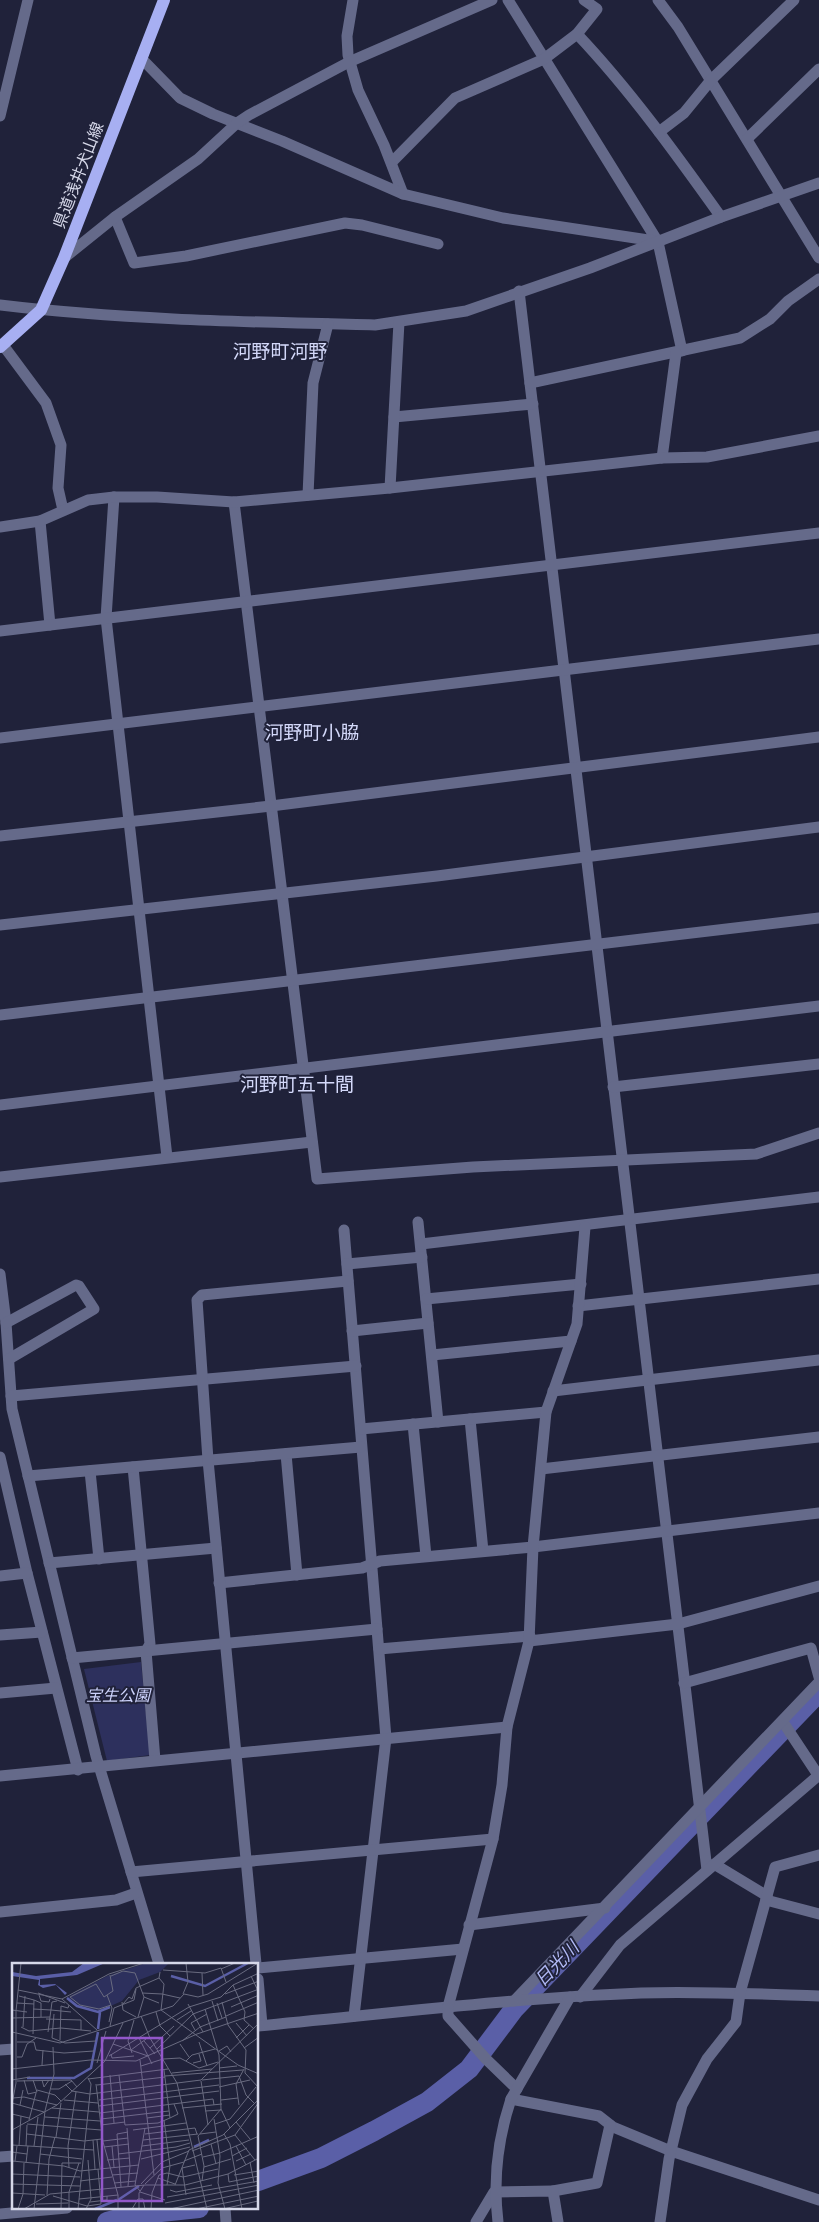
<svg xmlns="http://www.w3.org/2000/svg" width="819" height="2222" font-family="'Noto Serif','Noto Sans JP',serif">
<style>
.green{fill:#2d305d}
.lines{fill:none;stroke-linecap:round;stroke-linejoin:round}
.river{stroke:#5a5fa7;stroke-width:20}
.minor{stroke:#656a8a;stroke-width:11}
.major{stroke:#a7aff2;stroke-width:12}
.labels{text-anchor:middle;stroke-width:4;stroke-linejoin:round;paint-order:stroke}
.street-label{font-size:16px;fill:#d6d8e9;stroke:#20223a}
.park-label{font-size:16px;font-style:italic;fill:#cdd3fc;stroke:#20223a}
.water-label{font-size:18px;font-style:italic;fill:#b2baf6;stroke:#20223a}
.quarter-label{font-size:19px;fill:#d4d9fa;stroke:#20223a}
.inset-river{fill:none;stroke:#5a5fa7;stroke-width:2.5}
.inset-road{fill:none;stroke:#696b80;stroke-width:1}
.view{fill:#9257ca;fill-opacity:0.15;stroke:#9257ca;stroke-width:2.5}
.inset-edge{fill:none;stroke:#d6d8e9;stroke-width:2.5}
</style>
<rect width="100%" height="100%" fill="#20223a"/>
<polygon class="green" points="141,1662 150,1755 107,1761 84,1669"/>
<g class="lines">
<g class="river">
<polyline points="258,2181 321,2158 374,2131 427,2102 469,2069 514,2009 819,1692"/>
<polyline points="107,2222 133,2215 199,2208"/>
</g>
<g class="minor">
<polyline points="353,0 347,36 348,55 358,90 384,145 403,194"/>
<polyline points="508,0 658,242 682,351"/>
<polyline points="658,0 678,27 819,258"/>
<path d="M577,34C630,90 676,154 721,217"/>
<polyline points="141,58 180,98 213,114 282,141 403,194 503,218 655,241"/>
<polyline points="0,116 28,0"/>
<polyline points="659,132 684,113 711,80 794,0"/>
<polyline points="747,139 819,69"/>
<polyline points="392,162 455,98 544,59 577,34 597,9 584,0"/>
<polyline points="115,217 134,263 186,256 345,223 362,225 438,244"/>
<polyline points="64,258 115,217 198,159 237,123 249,115 349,62 492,0"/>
<polyline points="519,291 707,1870"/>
<path d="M0,305C124,320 250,322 375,325L466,311L590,268L721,217L819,183"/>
<polyline points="3,345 46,403 61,445 58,488 63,510"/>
<polyline points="530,383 740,338 770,319 788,301 819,279"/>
<polyline points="394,417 533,404"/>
<polyline points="662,458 676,353"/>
<polyline points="390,488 399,322"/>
<polyline points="308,495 313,383 328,324"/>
<polyline points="114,497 106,618 167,1157"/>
<polyline points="234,502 317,1179 473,1167 756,1154 819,1133"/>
<polyline points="40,521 50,625"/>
<polyline points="0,527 40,521 88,500 114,497 157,497 234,502 390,488 662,458 707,457 819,436"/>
<polyline points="0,631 819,533"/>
<polyline points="0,738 819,639"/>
<polyline points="0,836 271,806 819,737"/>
<polyline points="0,925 437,876 819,827"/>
<polyline points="0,1015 819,918"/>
<polyline points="613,1087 819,1064"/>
<polyline points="0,1105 819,1006"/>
<polyline points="0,1177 312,1142"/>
<polyline points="418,1222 438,1422"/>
<polyline points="344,1230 386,1738 354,2016"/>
<polyline points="421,1244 819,1197"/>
<polyline points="347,1264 422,1257"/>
<polyline points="0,1274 6,1323 12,1409 96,1756 159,1964"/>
<polyline points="426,1299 581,1284"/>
<polyline points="578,1306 819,1279"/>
<polyline points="6,1323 76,1285 79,1286 94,1309 9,1359"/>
<polyline points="352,1331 428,1323"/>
<polyline points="432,1355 571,1341"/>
<polyline points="553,1391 819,1360"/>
<polyline points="11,1396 356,1366"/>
<polyline points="470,1419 483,1551"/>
<polyline points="413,1424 426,1556"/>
<polyline points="361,1429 546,1412"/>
<polyline points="286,1454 297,1575"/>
<polyline points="0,1457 27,1573 78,1770"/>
<polyline points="133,1467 150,1644 146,1651 155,1760"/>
<polyline points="541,1469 819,1437"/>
<polyline points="90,1471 99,1559"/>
<polyline points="28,1476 361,1447"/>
<polyline points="49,1563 216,1548"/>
<polyline points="0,1576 27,1573"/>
<polyline points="219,1583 362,1568 380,1561 533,1547 819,1513"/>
<polyline points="0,1635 42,1632"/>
<polyline points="529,1641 678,1624 819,1586"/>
<polyline points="379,1649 530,1636"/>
<polyline points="72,1658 377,1629"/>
<polyline points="684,1683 811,1648 819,1677"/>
<polyline points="0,1693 56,1688"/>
<polyline points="783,1722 818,1775"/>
<polyline points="0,1776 507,1727"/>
<polyline points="714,1864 767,1896"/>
<polyline points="131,1872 493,1839"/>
<polyline points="766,1900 819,1914"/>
<polyline points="0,1912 116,1900 136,1893"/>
<polyline points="469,1925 605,1908"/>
<polyline points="256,1964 208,1460 197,1300 202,1295 348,1281"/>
<polyline points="258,1968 463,1949"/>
<polyline points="258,1979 262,2025"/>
<polyline points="580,1997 620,1945 819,1775"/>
<polyline points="514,2001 819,1682"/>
<path d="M258,2026C385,2014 513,1998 641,1993C701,1991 760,1994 819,1996"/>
<polyline points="0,2050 14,2049"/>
<polyline points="517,2089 486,2059 448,2016 448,2007 493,1839 502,1785 507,1727 529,1641 533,1547 546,1412 577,1324 585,1227"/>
<polyline points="511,2099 599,2116 613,2127 671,2151 819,2200"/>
<polyline points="0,2157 14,2156"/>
<polyline points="553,2191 597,2183 610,2125"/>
<polyline points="225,2208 226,2222"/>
<polyline points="0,2214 67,2208"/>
<polyline points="476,2222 494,2192 553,2191 558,2222"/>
<path d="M498,2222C493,2181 498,2138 511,2099L570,1997"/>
<polyline points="660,2222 669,2159 682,2105 707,2059 736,2022 740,1993 775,1867 819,1855"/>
</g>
<polyline class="major" points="0,347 41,310 64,258 164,0"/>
</g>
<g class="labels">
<g class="street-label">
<text transform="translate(78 175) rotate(-69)" y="6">県道浅井犬山線</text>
</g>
<g class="park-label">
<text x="118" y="1701">宝生公園</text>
</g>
<g class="water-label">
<text transform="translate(557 1964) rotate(-46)" y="6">日光川</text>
</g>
<g class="quarter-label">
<text x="280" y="358">河野町河野</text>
<text x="312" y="739">河野町小脇</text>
<text x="297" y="1091">河野町五十間</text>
</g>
</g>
<g transform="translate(12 1963)">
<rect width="246" height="246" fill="#20223a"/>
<path d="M134,0H157L148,9L127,17L110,38L87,48L66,42L56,34L95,13Z" fill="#2d305d"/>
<path d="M72,0H93L65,12L28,16V22L43,21L55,30L53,32L44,22L31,25L26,22L27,17L0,13V9L24,13L60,9Z" fill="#5a5fa7"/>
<path class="inset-river" d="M159,13L193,23L236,0M55,35L65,43L86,49L98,44M86,66L88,49M15,115H62L79,105L86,69M182,184L197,177M106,237L127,223M83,246L105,237"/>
<path class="inset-road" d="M209,6L223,0M151,7L193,10L209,5L214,19M190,10L191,32M98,12L101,28L92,34L84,21L58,34L68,42L87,46L99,42M99,13L111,8L123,10L132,34L126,54M239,13L247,30M147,15L152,21L149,47M221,22L233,49L232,57L242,66M6,27L50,36L97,11L132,0M26,30L53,40M130,30L150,31M150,31L168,35M171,31L176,19L174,0M213,31L247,18M27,32L29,38L37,39L38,36M95,32L100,45L97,59M7,33L22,37L21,71M132,34L147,40M50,36L85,67M22,37L29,40V54M200,38L206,58M110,39L111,47L124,54M210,39L216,62L234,87L233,110L247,125M5,40L22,41M205,40L210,55M111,41L117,34L120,36L124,25L147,15L148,9M176,41L191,69M219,44L247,32M21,46L39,47M193,46L207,92L209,146L218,165M0,47L15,49M39,47L59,49M149,47L226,102L247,111M144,49L148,63L158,73M42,51L40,75L53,80L84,78M129,53L138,75L165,120L195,246M214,53L247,39M0,55L38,54M34,56L69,57V67M165,57L179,48M224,60L235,73M98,63L102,45L122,37L124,26M9,64L17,68L49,65L79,68M11,64L13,33M183,67L179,60L195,51M0,69L48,80L161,43L172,31L186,34L196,31L246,0M36,69L40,39L45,38M127,75L140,101M224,75L237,62M48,77L49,43L56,45L57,42M132,78L143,91M170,78L188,64L214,54M5,79H22L24,87L52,90L82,88M187,79L195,103M101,81L136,93M168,81L177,94M138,85L162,63M232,85L247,74M145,86L181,51L247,26M119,87L134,76L131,74M207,88L215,83L219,89M120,90L116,78L122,57M99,91L100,95L122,93M97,93L177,44L209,34L221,22L247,10M5,94H10L15,81L24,75M151,96L168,95L187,105L206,99M128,97L142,212M174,98L180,92L203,86M85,100L94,68M181,100L189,98L187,91M30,102L31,87M129,103L151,96M207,105L225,103M0,106L78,97L124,98L185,71L247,50M152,107L158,155M160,110L200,106M98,112L102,160M107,112L113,162L146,160L158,155L166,151L162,141M153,113L231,107M76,116L156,106M0,117L18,114M12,117L16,131L25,129L21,117M30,117L32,124L37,117M190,117L227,113L234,132L242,140M5,118L59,117L65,124M189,118L196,162M53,121L60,128L78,131L189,117L247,60M84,121L91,179L106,232V246M85,122L153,114M207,124L238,117M39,126H47L60,118M25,127L43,132L49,138M1,135L12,134L45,142M52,137L86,140M87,137L207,122M209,137L226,135M0,140L32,149M0,141L4,120V48L9,0M8,142L11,127M227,142L224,121L232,106M87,143L207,128M40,145L87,149M170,145L210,141M193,148L209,147M88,150L201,136L202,142M0,151L17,155M33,154L88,158M135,155L158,152M89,156L157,148M202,156L208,193L206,220L213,246M17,157L24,130M152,157L158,203L155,222M224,159L238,176M15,161L89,167M203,161L218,156L244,124M89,162L113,159M115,165L118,203L116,223M0,167L45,142L93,98L111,60M121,167L174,160M15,171L72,178L90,176M133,171L183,165L185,171M188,171L204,169M212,171L218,181L230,246M44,174L49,140M81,177L83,206M85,177L88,205M131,177L186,171M91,178L116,175M199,181L204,201M0,182L82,187M7,183L9,153M14,183L15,162M22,183L26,154M100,183L102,204M130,183L177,177M224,183L234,202M92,184L117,181M180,188L223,172M0,189L15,191M28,191L70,196M106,191L164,184L178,180M220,193L235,185M191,194L208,190L247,173M129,196L178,184M95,197L118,195M243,197L223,172L247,139M0,198L52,203L68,208L127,202M3,198L5,183M172,198L190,191M224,198L239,191M238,199L242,220M14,200L16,183M192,204L219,196M57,205L56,183L64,129M0,211L68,214M216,211L217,219L247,213M100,212L126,210M222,212L247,208M146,215L163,221M68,218L100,214M190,218L192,203L186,173L209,146M102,220L124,218M0,221L68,223M129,221L150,199L177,188M133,221L150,205L172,199M163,222L177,187L211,172L247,136M109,224L105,171L116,169M158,227L164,229L200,222M128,228L123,222L133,165M128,229L153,237M0,230L33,232M35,232L37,196L43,174M174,232L170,205L183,202M41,233L75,243L89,241L86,206M155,234L247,218M67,236L106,232M78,239L95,237V233M153,240L247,222M24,241L56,240M6,246L11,231L12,200M12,246L38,231L133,222H173L216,211L247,195M22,246L33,148L42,111L41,84M49,246L50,200H69M57,246V229L67,200M66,246L79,121L76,115M74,246L79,236L76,197M120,246L126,236H131L133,246M127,246V230L132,222M139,246L140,230L147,212L155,210L171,214L206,206M158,246L247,227M184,246L247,233M211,246L246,238"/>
<path class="view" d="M90,75H150V238H90Z"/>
<rect width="246" height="246" class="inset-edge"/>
</g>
</svg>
